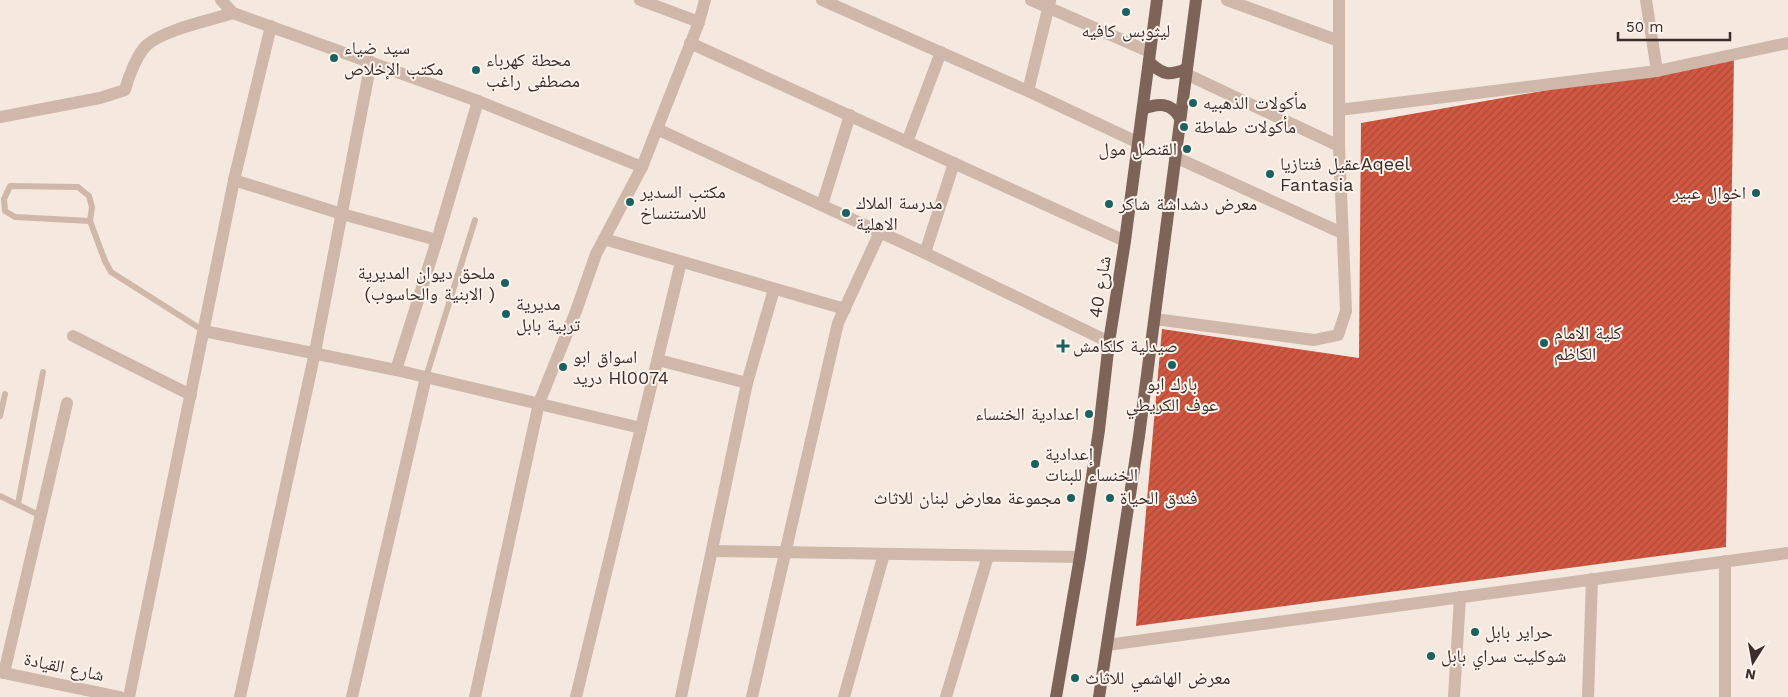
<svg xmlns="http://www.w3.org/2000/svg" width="1788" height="697" font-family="'Work Sans','Noto Naskh Arabic',sans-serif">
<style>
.building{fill:url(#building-hatch)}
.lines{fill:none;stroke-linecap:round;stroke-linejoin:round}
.service{stroke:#cfb7a9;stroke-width:6}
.minor{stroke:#cfb7a9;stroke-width:12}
.tertiary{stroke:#cfb7a9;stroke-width:12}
.primary{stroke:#7e6359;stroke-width:12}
.poi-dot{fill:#1b6160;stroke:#fcf3ec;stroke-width:2}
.labels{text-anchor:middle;stroke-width:4;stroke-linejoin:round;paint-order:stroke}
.poi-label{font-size:18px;fill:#3b2d29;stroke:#fcf3ec;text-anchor:start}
.street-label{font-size:18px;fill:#3b2d29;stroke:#fcf3ec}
</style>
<defs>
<pattern id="building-hatch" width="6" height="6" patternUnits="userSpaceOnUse" patternTransform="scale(1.25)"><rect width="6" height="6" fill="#d05842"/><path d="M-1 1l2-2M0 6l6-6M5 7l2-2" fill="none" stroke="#aa4937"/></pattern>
</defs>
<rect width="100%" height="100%" fill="#f5e9df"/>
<polygon class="building" points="1734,57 1726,547 1136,626 1162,329 1359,358 1361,123"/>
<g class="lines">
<g class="service">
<polyline points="90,221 15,217 5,211 4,199 10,186 78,187 89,196 92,207 90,221 105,261 111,272 204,331"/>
<polyline points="426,377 475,220"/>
<polyline points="0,416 5,394"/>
<polyline points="0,496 41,516"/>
<polyline points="18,504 43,372"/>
</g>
<g class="minor">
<polyline points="221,0 233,13 478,101 642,167"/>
<polyline points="640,0 699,22"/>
<polyline points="822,0 1028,91 1139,143"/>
<polyline points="1031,0 1150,52"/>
<polyline points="1227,0 1339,41"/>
<polyline points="1646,0 1657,71"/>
<polyline points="690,43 1125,241"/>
<polyline points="1186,74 1339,146"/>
<polyline points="1028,91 1050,1"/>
<polyline points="1339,110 1657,71 1788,43"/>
<path d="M0,117L100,98L125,90C128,78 137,54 147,45C163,30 211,20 233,13"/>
<polyline points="657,129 925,253 1109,342"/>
<polyline points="907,142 941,52"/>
<polyline points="1175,157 1342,233"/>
<polyline points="234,180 342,214 437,240"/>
<polyline points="822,205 850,115"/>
<polyline points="604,239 845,309"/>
<polyline points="925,253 954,163"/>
<polyline points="1155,319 1314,340 1338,335 1346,311 1339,146 1339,0"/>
<polyline points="204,331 396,370 641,428"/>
<polyline points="73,336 191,395"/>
<polyline points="658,360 747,383"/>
<polyline points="396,370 437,240 478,101"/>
<polyline points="712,551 1080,557"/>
<polyline points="1725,561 1725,697"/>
<polyline points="1107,645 1788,553"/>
<polyline points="4,673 67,403"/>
<polyline points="129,697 234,180 271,26"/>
<polyline points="240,697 315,352 371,62"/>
<polyline points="352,697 426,377"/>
<polyline points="475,697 539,403 576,311 596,254 642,167 699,22 705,0"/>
<polyline points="576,697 681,262"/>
<polyline points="681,697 747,383 774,289"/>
<polyline points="752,697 838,323 880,232"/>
<polyline points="844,697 884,554"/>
<polyline points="946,697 988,556"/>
<polyline points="1454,697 1460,597"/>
<polyline points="1588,697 1592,579"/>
</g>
<polyline class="tertiary" points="0,672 120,697"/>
<g class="primary">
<path d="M1149,62C1163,75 1169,76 1186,69"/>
<path d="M1143,109C1158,103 1171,102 1180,118"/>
<polyline points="1056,697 1080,557 1099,430 1109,342 1125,241 1157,0"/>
<polyline points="1099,697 1139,436 1196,0"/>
</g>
</g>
<g class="poi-dot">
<circle cx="1126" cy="12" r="5"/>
<circle cx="334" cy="58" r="5"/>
<circle cx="476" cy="70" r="5"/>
<circle cx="1193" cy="103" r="5"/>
<circle cx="1184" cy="127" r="5"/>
<circle cx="1187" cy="149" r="5"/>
<circle cx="1270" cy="174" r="5"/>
<circle cx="1756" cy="193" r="5"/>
<circle cx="630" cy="202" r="5"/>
<circle cx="1109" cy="204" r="5"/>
<circle cx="846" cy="213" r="5"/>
<circle cx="505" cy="283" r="5"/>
<circle cx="506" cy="314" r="5"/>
<circle cx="1544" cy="343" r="5"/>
<path d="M1060.5 338.5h5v5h5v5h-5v5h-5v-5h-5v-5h5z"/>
<circle cx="1172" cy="365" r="5"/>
<circle cx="563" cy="367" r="5"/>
<circle cx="1089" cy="414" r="5"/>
<circle cx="1035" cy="464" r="5"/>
<circle cx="1071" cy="498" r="5"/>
<circle cx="1110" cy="498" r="5"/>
<circle cx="1475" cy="632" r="5"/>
<circle cx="1431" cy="656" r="5"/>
<circle cx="1075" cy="678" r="5"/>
</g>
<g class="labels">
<g class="poi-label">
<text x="1126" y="37" text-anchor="middle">ليثوبس كافيه</text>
<text x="344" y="54">سيد ضياء<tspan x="344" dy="21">مكتب الإخلاص</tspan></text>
<text x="486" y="66">محطة كهرباء<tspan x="486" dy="21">مصطفى راغب</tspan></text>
<text x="1203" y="109">مأكولات الذهبيه</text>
<text x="1194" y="133">مأكولات طماطة</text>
<text x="1177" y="155" text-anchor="end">القنصل مول</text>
<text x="1280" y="170">عقيل فنتازياAqeel<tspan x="1280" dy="21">Fantasia</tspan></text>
<text x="640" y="198">مكتب السدير<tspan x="640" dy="21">للاستنساخ</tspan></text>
<text x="1746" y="199" text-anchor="end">اخوال عبير</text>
<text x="856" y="209">مدرسة الملاك<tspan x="856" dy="21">الاهلية</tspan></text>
<text x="1119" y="210">معرض دشداشة شاكر</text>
<text x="495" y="279" text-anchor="end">ملحق ديوان المديرية<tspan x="495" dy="21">(الابنية والحاسوب )</tspan></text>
<text x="516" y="310">مديرية<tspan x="516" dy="21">تربية بابل</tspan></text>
<text x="1554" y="339">كلية الامام<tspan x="1554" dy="21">الكاظم</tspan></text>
<text x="1073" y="352">صيدلية كلكامش</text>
<text x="573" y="363">اسواق ابو<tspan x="573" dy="21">دريد Hl0074</tspan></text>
<text x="1172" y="390" text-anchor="middle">بارك ابو<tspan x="1172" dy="21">عوف الكريطي</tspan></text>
<text x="1079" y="420" text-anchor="end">اعدادية الخنساء</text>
<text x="1045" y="460">إعدادية<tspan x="1045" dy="21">الخنساء للبنات</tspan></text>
<text x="1061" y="504" text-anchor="end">مجموعة معارض لبنان للاثاث</text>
<text x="1120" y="504">فندق الحياة</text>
<text x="1485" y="638">حراير بابل</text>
<text x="1441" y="662">شوكليت سراي بابل</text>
<text x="1085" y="684">معرض الهاشمي للاثاث</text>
</g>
<g class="street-label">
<text transform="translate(1100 287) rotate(-81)" y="6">شارع 40</text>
<text transform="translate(64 667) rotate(12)" y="6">شارع القيادة</text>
</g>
</g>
<g transform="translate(1753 662) rotate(191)" stroke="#fcf3ec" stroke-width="4" paint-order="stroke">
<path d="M0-4L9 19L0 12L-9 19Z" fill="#3b2d29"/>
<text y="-8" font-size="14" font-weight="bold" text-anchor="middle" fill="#3b2d29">N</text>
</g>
<path d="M1618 32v8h112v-8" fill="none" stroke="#3b2d29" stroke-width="2.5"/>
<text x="1626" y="32" font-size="15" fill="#3b2d29" stroke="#fcf3ec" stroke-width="4" paint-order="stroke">50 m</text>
</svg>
